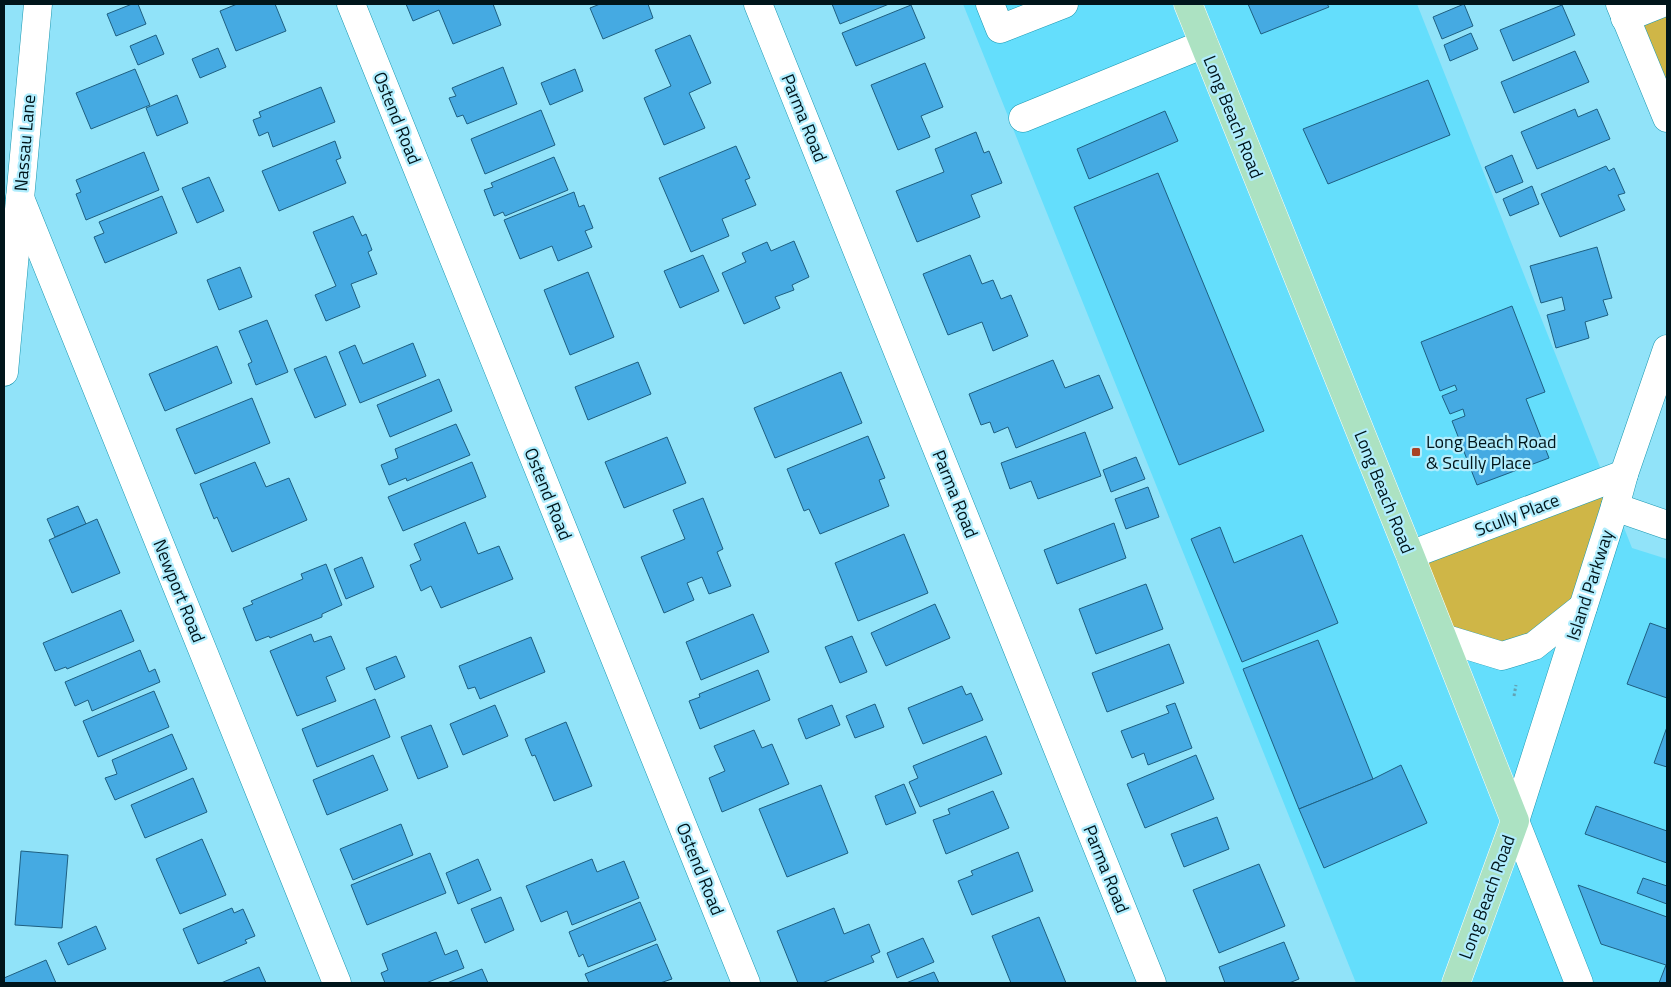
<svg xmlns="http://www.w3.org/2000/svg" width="1671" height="987" font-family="'Titillium Web',sans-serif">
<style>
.built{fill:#64defc}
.green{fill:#cfb647}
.building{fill:#45aae2;stroke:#1e5f81}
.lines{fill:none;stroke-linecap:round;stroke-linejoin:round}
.minor-casing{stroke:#1997b0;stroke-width:29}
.major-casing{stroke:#fff;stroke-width:29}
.path{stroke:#63a2b3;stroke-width:3;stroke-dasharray:2.5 2.5;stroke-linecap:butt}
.minor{stroke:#fff;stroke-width:28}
.major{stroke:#ace2c2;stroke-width:28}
.poi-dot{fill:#a94123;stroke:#b1edfd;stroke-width:2}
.labels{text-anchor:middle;stroke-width:4.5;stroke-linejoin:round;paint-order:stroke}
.street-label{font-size:18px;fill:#00151b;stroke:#b1edfd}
.poi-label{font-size:18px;fill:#00151b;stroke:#b1edfd;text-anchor:start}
</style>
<rect width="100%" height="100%" fill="#91e3f9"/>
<polygon class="built" points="963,4 1417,4 1632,548 1667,559 1667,983 1356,983"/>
<g class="green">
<polygon points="1667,12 1667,94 1637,25"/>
<polygon points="1616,481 1581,602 1503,651 1448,636 1418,557"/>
</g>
<g class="building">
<polygon points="132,4 138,4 146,24 116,36 107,14"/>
<polygon points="237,4 275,4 286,31 236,51 220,11"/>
<polygon points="406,4 493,4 501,25 453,44 439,10 413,21"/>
<polygon points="600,4 648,4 653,18 603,39 590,8"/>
<polygon points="832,4 889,4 840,24"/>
<polygon points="1248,4 1327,4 1329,7 1261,34"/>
<polygon points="1464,4 1473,26 1442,39 1433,17"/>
<polygon points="911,5 925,38 856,66 842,33"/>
<polygon points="1562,5 1575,35 1513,61 1500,30"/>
<polygon points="1471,33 1478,49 1450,61 1444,45"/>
<polygon points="156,35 164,54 138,65 130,46"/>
<polygon points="690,35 711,83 689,93 705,128 664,145 644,98 671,86 655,50"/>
<polygon points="218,48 226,67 200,78 192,59"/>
<polygon points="1575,51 1589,82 1514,113 1501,82"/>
<polygon points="925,63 943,107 921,116 930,137 898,150 871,85"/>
<polygon points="503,67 517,104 467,124 463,115 457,117 449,98 456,96 452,88"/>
<polygon points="135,69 150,105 91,129 76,93"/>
<polygon points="575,69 583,91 550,105 541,83"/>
<polygon points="1428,80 1450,135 1328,184 1303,129"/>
<polygon points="321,87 335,122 273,147 268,132 259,136 253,120 261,117 259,112"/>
<polygon points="177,95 188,123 157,136 146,108"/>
<polygon points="1575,109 1578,117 1597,109 1610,139 1537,169 1521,132"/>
<polygon points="541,110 555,145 485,174 471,139"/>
<polygon points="1165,111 1178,141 1089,179 1077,149"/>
<polygon points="976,132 984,153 989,151 1002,183 971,195 980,217 917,242 896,191 944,172 935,149"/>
<polygon points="335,141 341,158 336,160 346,183 279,211 262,171"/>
<polygon points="736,146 750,178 745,180 756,205 722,219 729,236 691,252 659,178"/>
<polygon points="144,152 159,190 86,220 76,194 81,192 76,180"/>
<polygon points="1512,155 1523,182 1496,193 1485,167"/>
<polygon points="554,157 568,190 505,216 503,212 494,216 484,190 493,187 491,183"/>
<polygon points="1606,166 1609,171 1614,168 1625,193 1618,195 1625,210 1560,237 1541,194"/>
<polygon points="1158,173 1264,431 1179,465 1074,207"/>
<polygon points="209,177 224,211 197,223 182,188"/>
<polygon points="1532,186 1539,204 1510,216 1503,199"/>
<polygon points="574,192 579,207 584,205 593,228 585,231 592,247 558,261 552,246 520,259 504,220"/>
<polygon points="162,196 177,233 105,263 94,237 104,233 99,222"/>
<polygon points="353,216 362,236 366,234 372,250 368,252 377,274 351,284 360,307 326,321 315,295 336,286 313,232"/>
<polygon points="794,241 809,277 792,285 794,290 775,297 780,308 744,324 722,273 746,262 742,253 767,242 771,251"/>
<polygon points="1597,247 1612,298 1603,300 1608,315 1585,322 1589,338 1556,348 1547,315 1565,310 1562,297 1541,303 1530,266"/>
<polygon points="703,255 719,291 680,308 664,271"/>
<polygon points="970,255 982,284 993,280 1001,299 1011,295 1028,336 993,351 982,322 948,335 923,274"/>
<polygon points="240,267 252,297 219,310 207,280"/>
<polygon points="588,272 614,337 570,355 544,290"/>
<polygon points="1512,306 1545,392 1526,399 1549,458 1477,485 1452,421 1465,416 1463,409 1450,414 1442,396 1457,390 1455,385 1440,391 1421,342"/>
<polygon points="267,320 288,372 256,385 248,364 252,362 239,331"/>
<polygon points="413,343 426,376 360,403 339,352 355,345 363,364"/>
<polygon points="217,346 232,383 165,411 149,374"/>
<polygon points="326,356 346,405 315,418 294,369"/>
<polygon points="1053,360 1065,388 1099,375 1113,408 1016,448 1008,427 994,433 990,422 981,425 969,394"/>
<polygon points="638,362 651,394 588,420 575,387"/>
<polygon points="841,372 862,423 775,458 754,408"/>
<polygon points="439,379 452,411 390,437 377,405"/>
<polygon points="252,398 270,443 195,474 176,429"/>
<polygon points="456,424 470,455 407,481 406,478 389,485 381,465 398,458 395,449"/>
<polygon points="1085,432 1101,476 1038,499 1031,481 1010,489 1001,463"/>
<polygon points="868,436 885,478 879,480 889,506 820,534 809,509 804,511 787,469"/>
<polygon points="667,437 686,483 624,508 605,462"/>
<polygon points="1136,457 1145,479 1111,492 1103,470"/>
<polygon points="255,462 266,487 289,478 307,520 232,552 217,517 214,519 200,484"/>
<polygon points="472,462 486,497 403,531 388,497"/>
<polygon points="1148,487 1159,517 1126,529 1115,499"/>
<polygon points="703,498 723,549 717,552 731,586 709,594 702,577 687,583 694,600 664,613 641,557 685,539 673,510"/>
<polygon points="78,506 86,524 55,537 47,519"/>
<polygon points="97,519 120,573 72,593 49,540"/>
<polygon points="465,522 478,554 499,546 513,579 441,608 431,586 421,591 410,565 421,560 414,544"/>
<polygon points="1114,523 1126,558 1057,584 1044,550"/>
<polygon points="1220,527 1234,563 1302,535 1338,623 1242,662 1191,539"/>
<polygon points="904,534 928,593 858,621 835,563"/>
<polygon points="362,557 374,587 346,599 334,569"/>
<polygon points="326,564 342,605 322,614 322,617 270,638 269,636 256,641 243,608 253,604 251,601 303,579 301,574"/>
<polygon points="1146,584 1163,629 1096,654 1079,609"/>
<polygon points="935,604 950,638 886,666 871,633"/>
<polygon points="121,610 134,641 67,669 66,667 55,671 43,643"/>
<polygon points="753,614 769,652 701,680 686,642"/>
<polygon points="1650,623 1667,629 1667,698 1627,684"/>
<polygon points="311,634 314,642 331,636 345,669 326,677 336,701 297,716 270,651"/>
<polygon points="852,636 867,672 840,683 825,647"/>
<polygon points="531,637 545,672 480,699 475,687 468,689 459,666"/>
<polygon points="1318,640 1373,779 1299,809 1243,669"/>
<polygon points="1169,644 1184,683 1107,712 1092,673"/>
<polygon points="140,650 149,672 155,669 160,682 92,711 88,700 75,706 65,682"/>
<polygon points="396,656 405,677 375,690 366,668"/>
<polygon points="758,670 770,700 700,729 689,701 700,697 699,694"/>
<polygon points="962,686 966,695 971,693 983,720 923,744 908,708"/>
<polygon points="154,691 169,727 98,757 83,721"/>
<polygon points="375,699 390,737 317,767 302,729"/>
<polygon points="1175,703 1192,748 1148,765 1144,753 1132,758 1121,731 1169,713 1166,706"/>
<polygon points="875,704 884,727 855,738 846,716"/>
<polygon points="495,705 508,736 463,755 450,724"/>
<polygon points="832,705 840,725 806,739 798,719"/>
<polygon points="566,722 592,786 554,801 535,755 532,756 525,739"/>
<polygon points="431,725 448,767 418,779 401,737"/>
<polygon points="1667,727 1667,767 1654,763"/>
<polygon points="754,730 762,748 772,744 789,784 722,812 709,778 725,771 714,746"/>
<polygon points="172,734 187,769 115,800 105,778 117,774 112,760"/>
<polygon points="986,736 1002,774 920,807 909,782 918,778 913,766"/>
<polygon points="373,755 388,790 327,815 313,780"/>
<polygon points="1196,755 1214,799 1145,828 1127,784"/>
<polygon points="1401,765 1427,823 1324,868 1299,809 1373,779"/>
<polygon points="193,778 207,812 145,838 131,805"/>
<polygon points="904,784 916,813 886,825 875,796"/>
<polygon points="821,785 848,853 787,877 759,809"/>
<polygon points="993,791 1009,828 946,854 933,820 950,814 948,809"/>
<polygon points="1596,806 1667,831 1667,863 1585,834"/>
<polygon points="1217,817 1229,849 1184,867 1171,834"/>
<polygon points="401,824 413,855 353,880 340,849"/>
<polygon points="202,839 226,895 180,914 156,859"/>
<polygon points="21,851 68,855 62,928 15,925"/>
<polygon points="1018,852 1033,891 972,915 958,881 973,875 971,871"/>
<polygon points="430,853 446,893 367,925 351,885"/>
<polygon points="478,859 491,890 458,904 446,873"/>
<polygon points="592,859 597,872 624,861 639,898 572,925 567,911 541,922 526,886"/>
<polygon points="1259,864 1285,926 1219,953 1193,890"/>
<polygon points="1643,878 1667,886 1667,904 1637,893"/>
<polygon points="1578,885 1667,917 1667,983 1659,983 1666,965 1601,944"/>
<polygon points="501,897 514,930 485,943 471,909"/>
<polygon points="640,902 656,940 588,967 583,954 579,957 569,932"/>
<polygon points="232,908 234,913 243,909 255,936 245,940 247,943 198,964 183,929"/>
<polygon points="834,908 844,934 869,924 880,952 871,956 874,962 822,983 798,983 777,931"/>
<polygon points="1039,917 1066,983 1011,983 992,936"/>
<polygon points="96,926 106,949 68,965 58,943"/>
<polygon points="436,932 445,955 457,950 464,968 426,983 385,983 381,973 388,970 382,954"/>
<polygon points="923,938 934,962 897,978 887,953"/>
<polygon points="1284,942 1299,979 1289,983 1225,983 1219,967"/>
<polygon points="657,944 672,979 660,983 589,983 585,974"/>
<polygon points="46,960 56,983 4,983 4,978"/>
<polygon points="259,967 266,983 221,983"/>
<polygon points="482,969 488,983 447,983"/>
<polygon points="934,972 939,983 906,983"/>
</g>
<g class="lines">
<g class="minor-casing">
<g id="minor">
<polyline points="351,4 746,983"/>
<polyline points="758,4 1152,983"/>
<polyline points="990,4 1000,29 1064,4"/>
<polyline points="1620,4 1667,118"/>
<polyline points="1625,18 1660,4"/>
<polyline points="1023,118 1204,44"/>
<polyline points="20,198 337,983"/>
<polyline points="4,372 38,4"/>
<polyline points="1615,507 1667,525"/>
<polyline points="1410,555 1624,474"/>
<polyline points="1443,638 1502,656 1534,646 1583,607"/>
<polyline points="1579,983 1515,821 1615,507 1624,474 1667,349"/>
</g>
</g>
<g class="major-casing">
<polyline id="major" points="1188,4 1410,555 1515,821 1456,983"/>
</g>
<polyline class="path" points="1514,696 1516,685"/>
<use href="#minor" class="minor"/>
<use href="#major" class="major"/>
</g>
<rect class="poi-dot" x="1411" y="447" width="10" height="10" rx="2.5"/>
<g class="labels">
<g class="street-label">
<text transform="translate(1233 117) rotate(68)" y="6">Long Beach Road</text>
<text transform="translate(397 118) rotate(68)" y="6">Ostend Road</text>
<text transform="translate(804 118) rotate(68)" y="6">Parma Road</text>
<text transform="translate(25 143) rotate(-85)" y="6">Nassau Lane</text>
<text transform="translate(1384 492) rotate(68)" y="6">Long Beach Road</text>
<text transform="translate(548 494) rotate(68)" y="6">Ostend Road</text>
<text transform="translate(955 494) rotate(68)" y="6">Parma Road</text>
<text transform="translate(1517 515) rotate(-21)" y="6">Scully Place</text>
<text transform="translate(1590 585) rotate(-72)" y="6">Island Parkway</text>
<text transform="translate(179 591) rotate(68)" y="6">Newport Road</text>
<text transform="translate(700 869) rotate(68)" y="6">Ostend Road</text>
<text transform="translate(1106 869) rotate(68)" y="6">Parma Road</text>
<text transform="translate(1487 897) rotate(-70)" y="6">Long Beach Road</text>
</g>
<g class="poi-label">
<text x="1426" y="448">Long Beach Road<tspan x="1426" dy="21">&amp; Scully Place</tspan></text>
</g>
</g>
<rect width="1671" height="987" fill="none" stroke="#00151b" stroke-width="10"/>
</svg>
